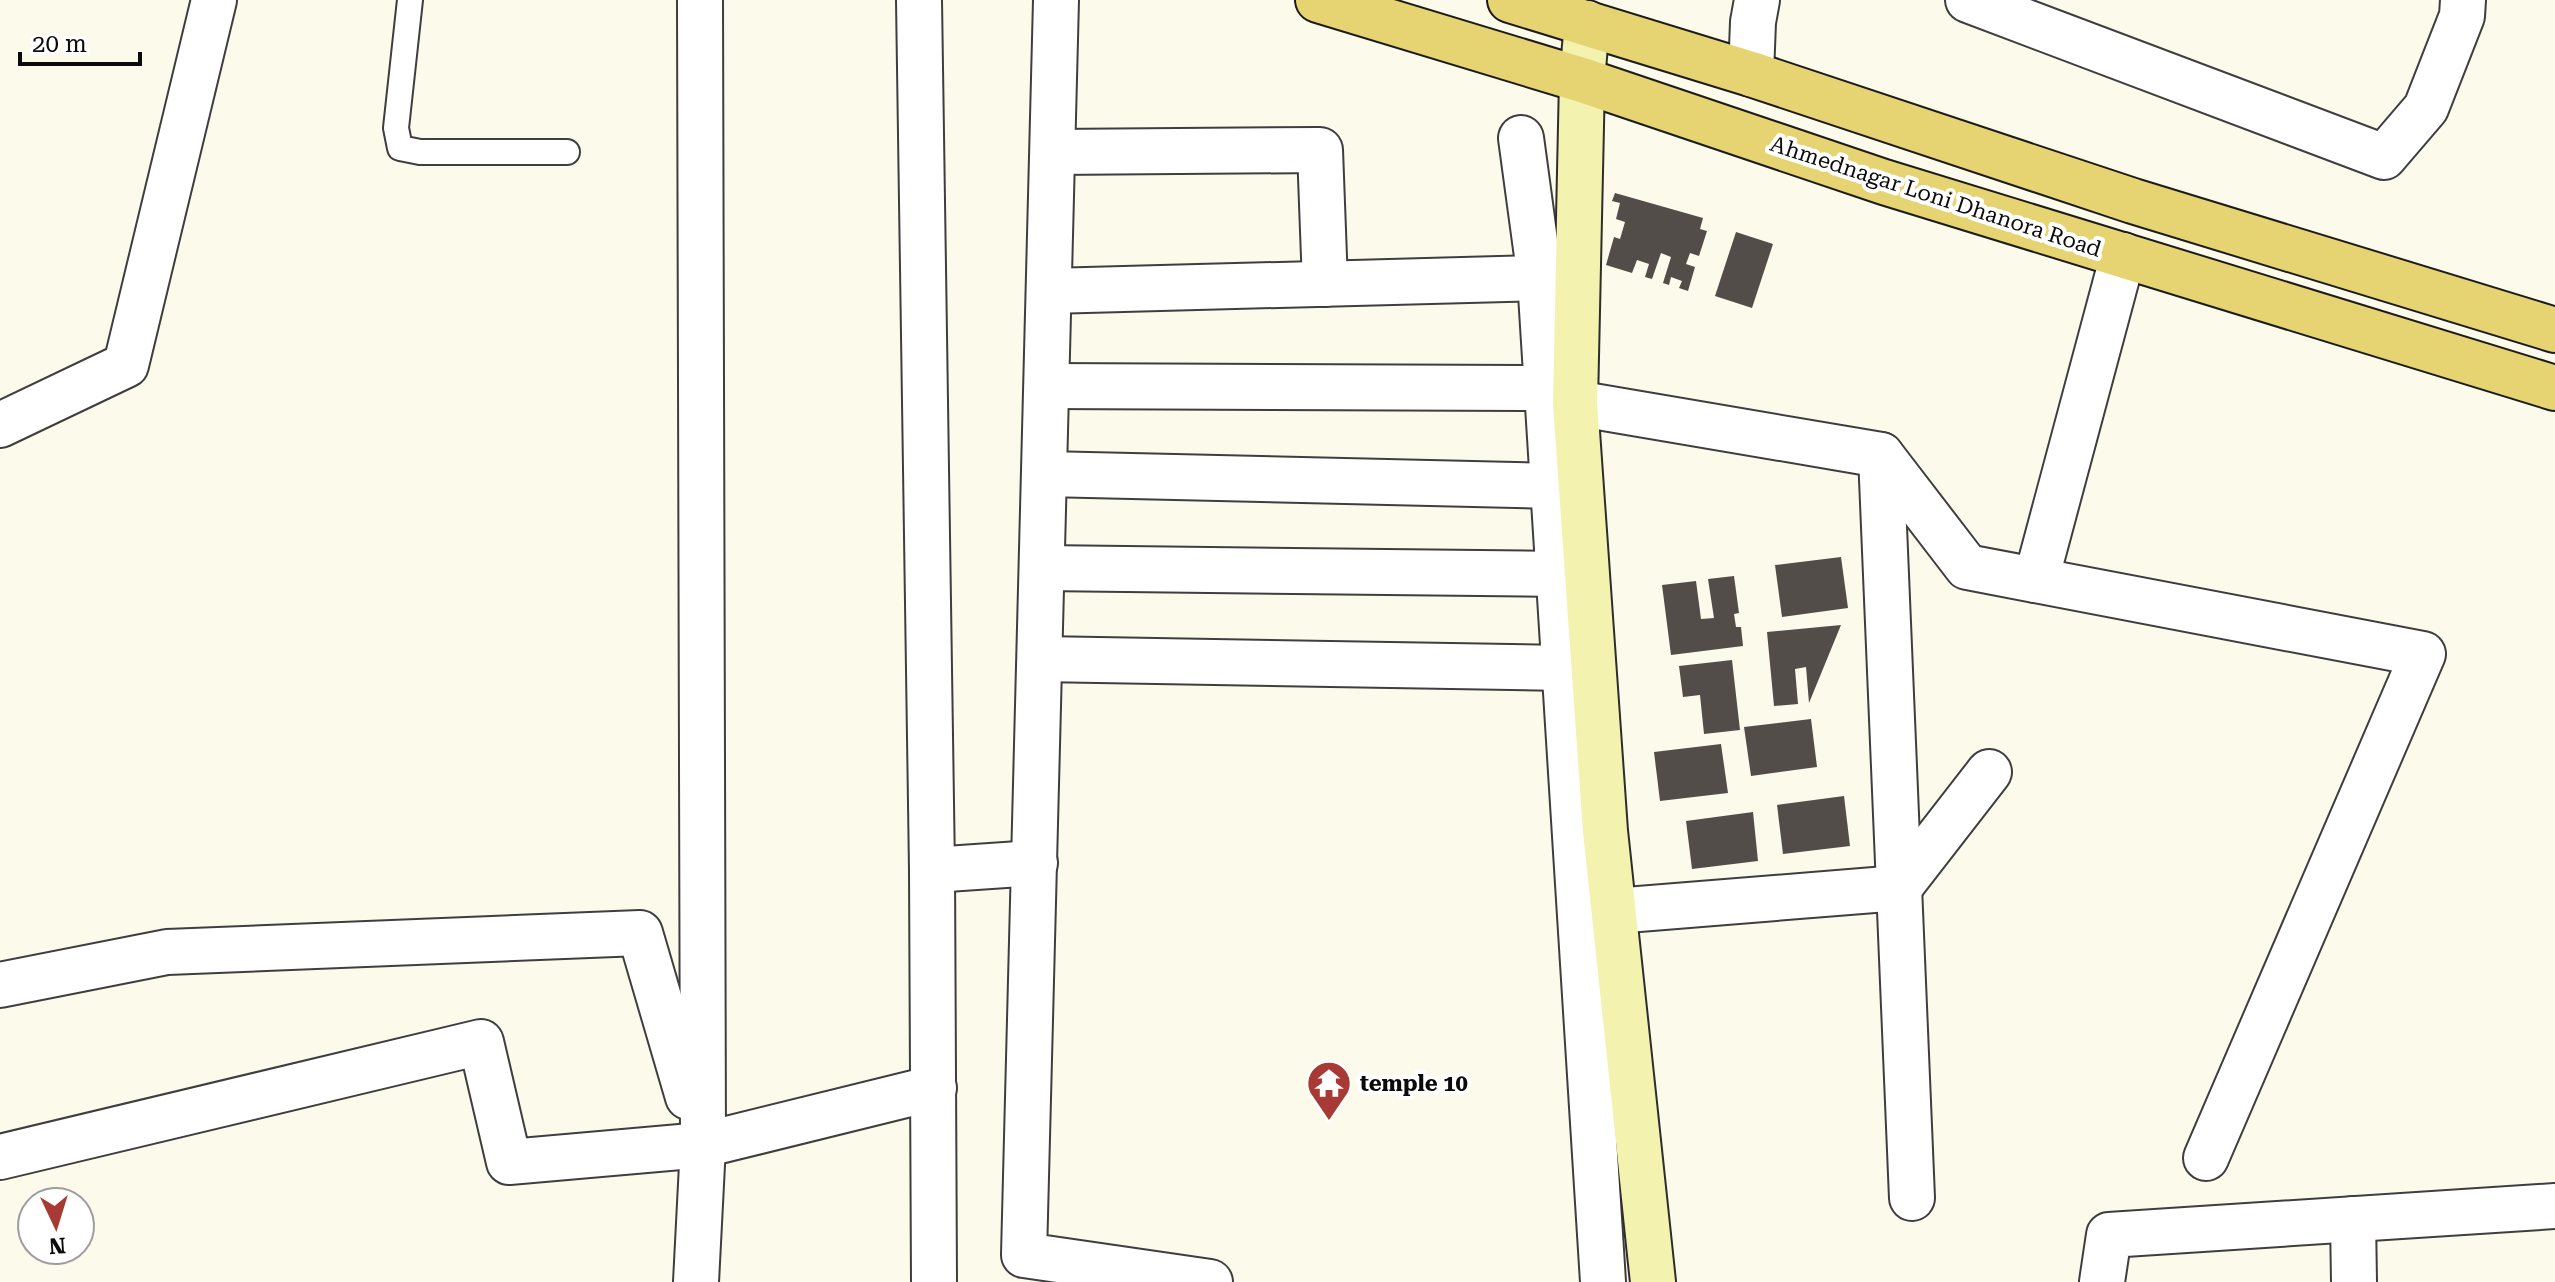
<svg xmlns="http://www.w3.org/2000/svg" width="2555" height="1282" font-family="'Roboto Serif',serif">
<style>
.building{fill:#524d49}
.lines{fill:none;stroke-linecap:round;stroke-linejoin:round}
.lane-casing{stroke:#3e3e3e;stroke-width:28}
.street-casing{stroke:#3e3e3e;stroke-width:48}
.secondary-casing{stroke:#2d2d2d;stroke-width:48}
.primary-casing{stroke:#1c1c1c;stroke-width:48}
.lane{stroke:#fff;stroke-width:24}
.street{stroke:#fff;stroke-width:44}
.secondary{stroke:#f4f2af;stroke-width:44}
.primary{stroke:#e6d372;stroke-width:44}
.labels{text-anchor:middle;stroke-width:8;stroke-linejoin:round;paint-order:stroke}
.street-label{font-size:22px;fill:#0b0b0b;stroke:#fff}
.poi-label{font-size:22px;font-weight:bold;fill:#0b0b0b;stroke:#fff;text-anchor:start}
</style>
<rect width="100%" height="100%" fill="#fcfaeb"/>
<g class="building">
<polygon points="1615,193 1703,218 1700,229 1707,231 1699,256 1690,253 1686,264 1695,267 1688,291 1679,288 1682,281 1671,277 1669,285 1663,283 1671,257 1661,253 1652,279 1645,277 1649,264 1637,260 1632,273 1606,265 1614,237 1620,239 1625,222 1616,219 1620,203 1612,201"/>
<polygon points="1736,232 1773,244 1752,308 1715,296"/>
<polygon points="1841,557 1848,608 1782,617 1775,565"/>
<polygon points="1734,576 1739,613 1734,614 1736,627 1741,627 1743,646 1671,655 1662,585 1696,581 1701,619 1714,618 1708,579"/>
<polygon points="1841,625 1809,703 1806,667 1795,669 1798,704 1774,706 1767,632"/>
<polygon points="1732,660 1740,730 1704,734 1700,695 1683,697 1679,666"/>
<polygon points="1811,719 1817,767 1751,776 1744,727"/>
<polygon points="1721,744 1728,793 1660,801 1654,752"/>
<polygon points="1844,796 1850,846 1783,854 1777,805"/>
<polygon points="1753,812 1758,861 1692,869 1686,821"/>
</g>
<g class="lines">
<g class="lane-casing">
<polyline id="lane" points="410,0 396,128 400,148 420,152 567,152"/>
</g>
<g class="street-casing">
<g id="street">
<polyline points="700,0 703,1145 934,1088"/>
<polyline points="919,0 932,870 934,1282"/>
<polyline points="1056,0 1024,1255 1210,1282"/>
<polyline points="1968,0 2384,157 2426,108 2462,16 2463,0"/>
<polyline points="1751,74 1753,22 1757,0"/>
<polyline points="1521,138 1540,278 1603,1282"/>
<polyline points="1053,152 1320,150 1325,284"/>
<polyline points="1049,291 1540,278"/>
<polyline points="1047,386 1547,388"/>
<polyline points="1575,403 1881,455 1912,1198"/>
<polyline points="0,425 126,365 214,0"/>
<polyline points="1881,455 1967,567 2423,654 2206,1158"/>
<polyline points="1045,474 1553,486"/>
<polyline points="1042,568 1559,574"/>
<polyline points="2036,580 2123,255"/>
<polyline points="1040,659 1564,668"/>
<polyline points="932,870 1035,863"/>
<polyline points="1614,911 1899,888 1989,772"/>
<polyline points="0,985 167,952 640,933 688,1097"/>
<polyline points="0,1157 481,1042 509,1162 703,1145 696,1282"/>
<polyline points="2353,1219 2354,1282"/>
<polyline points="2102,1282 2109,1235 2555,1206"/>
</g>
</g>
<g class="secondary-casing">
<polyline id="secondary" points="1587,23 1582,80 1575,403 1605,831 1653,1282"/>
</g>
<g class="primary-casing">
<g id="primary">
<polyline points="1318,0 1582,80 1884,182 2555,388"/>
<polyline points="1510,0 1751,74 2133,201 2555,330"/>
</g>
</g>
<use href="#lane" class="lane"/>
<use href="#street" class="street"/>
<use href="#secondary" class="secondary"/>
<use href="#primary" class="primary"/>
</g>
<defs>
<g id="temple-pin" transform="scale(2.3)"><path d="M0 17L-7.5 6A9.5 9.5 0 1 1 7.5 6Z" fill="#a83a36" stroke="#fff"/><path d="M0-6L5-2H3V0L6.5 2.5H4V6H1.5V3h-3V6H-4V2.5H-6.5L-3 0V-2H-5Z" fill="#fff"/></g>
</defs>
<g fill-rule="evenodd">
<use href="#temple-pin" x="1329" y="1083"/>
</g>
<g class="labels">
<g class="street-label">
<text transform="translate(1936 196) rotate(18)" y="8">Ahmednagar Loni Dhanora Road</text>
</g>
<g class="poi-label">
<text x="1360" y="1091">temple 10</text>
</g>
</g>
<g transform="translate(56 1226) rotate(176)"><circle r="38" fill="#ffffff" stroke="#9d9d9d" stroke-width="2"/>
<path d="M0-6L14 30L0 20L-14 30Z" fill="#a83a36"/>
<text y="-12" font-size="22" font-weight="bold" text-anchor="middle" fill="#0b0b0b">N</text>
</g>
<path d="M20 52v12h120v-12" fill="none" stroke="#0b0b0b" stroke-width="4"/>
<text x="32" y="52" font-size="24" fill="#0b0b0b" stroke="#ffffff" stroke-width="6" paint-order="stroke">20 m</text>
</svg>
